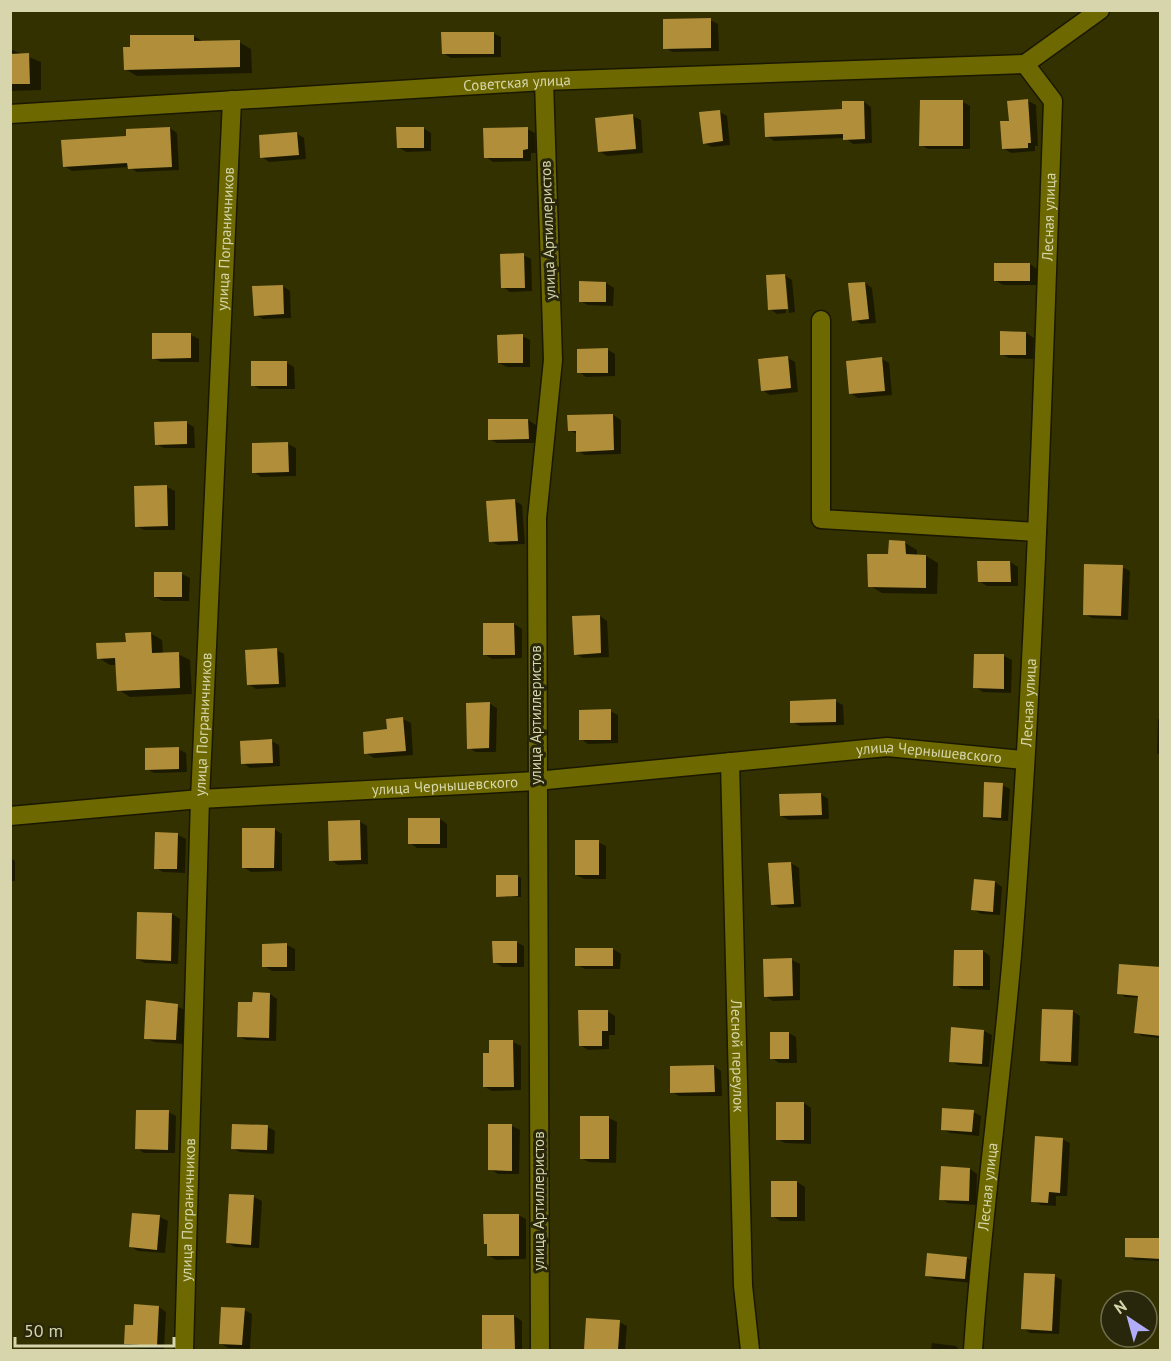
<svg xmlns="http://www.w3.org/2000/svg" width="1171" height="1361" font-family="'PT Sans',sans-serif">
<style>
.shadow{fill:#0007}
.building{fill:#b08e3a}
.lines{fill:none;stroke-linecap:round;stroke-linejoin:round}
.minor-casing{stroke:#1a1800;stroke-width:21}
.minor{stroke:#6d6900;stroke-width:18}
.labels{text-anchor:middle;stroke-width:6;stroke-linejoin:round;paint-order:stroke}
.street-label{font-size:15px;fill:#d6d5ac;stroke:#28270b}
</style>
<rect width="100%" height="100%" fill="#333100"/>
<g class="shadow">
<polygon points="710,20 718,24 719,51 673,52 665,48"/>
<polygon points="493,33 501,37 501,57 451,58 443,53"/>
<polygon points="194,36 205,43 239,42 251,49 252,73 137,76 125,69"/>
<polygon points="10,49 41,62 41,90 10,91"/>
<polygon points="1028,101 1036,105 1038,146 1035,146 1035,151 1011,153 1003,148 1010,122"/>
<polygon points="864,102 871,107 872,143 853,144 845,138 774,141 767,136"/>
<polygon points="963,102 970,106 970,149 928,149 921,145"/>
<polygon points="720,112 727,116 730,145 712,147 704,143"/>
<polygon points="633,116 641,120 643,153 607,156 599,151"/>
<polygon points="170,128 177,133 179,170 137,172 129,167 72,171 64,166 128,137"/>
<polygon points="423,128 431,133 431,151 406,152 398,147"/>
<polygon points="527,129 535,133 536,153 531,153 531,161 493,162 486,157"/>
<polygon points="296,133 304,138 306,159 269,162 262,157"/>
<polygon points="523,255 531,259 532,291 510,292 503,287"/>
<polygon points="1030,264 1037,269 1037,285 1003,285 996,281"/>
<polygon points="784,275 792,280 795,312 789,313 786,278 783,278 786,313 777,314 770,309"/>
<polygon points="581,283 606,283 614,288 613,306 588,305 580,301"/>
<polygon points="865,283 872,288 876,323 861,324 854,320"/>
<polygon points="283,286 290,291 291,318 263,319 255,315"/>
<polygon points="1026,333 1034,338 1033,359 1009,358 1001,354"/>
<polygon points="191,335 199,339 199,362 161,362 153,358"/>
<polygon points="522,336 530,340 530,367 507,367 499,363"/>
<polygon points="608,350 615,354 615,376 586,377 579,372"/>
<polygon points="788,358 795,362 798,392 770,395 762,390"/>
<polygon points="882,359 889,363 892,395 858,398 850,393"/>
<polygon points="287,363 294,367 295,389 260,389 253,385"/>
<polygon points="613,415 621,420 621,454 585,455 578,451 577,434 569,430"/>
<polygon points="528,420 536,425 536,443 497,443 489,439"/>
<polygon points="187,423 194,427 195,448 164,448 156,444"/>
<polygon points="288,444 296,448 296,476 261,477 254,472"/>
<polygon points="167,487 175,491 175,530 144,530 136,526"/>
<polygon points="515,501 522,505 525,544 498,545 490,541"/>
<polygon points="905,543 917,550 917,556 926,556 938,563 937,594 882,593 870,586 890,555"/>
<polygon points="1010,562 1018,567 1018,586 987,586 979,581"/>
<polygon points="1122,567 1130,571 1128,620 1092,618 1085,614"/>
<polygon points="182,574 190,578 189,601 163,601 155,597"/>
<polygon points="600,616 607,621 609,657 583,658 575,654"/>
<polygon points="514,624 522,629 522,658 492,659 484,654"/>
<polygon points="150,633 162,640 163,654 178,654 190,660 192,694 130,697 119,690 117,665 110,665 99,658"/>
<polygon points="277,650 284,654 286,687 256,689 248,684"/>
<polygon points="976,655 1004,656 1012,660 1011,693 983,692 975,687"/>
<polygon points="835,701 843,705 844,725 800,726 792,722"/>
<polygon points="489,703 497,708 496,752 476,752 469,748"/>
<polygon points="610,711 618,715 618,743 588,744 581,739"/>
<polygon points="403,719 411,723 413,755 374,758 366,753"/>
<polygon points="1158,719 1160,719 1160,755 1157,753"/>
<polygon points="271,741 279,745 280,766 250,768 243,763"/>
<polygon points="178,749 186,753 187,772 154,773 147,769"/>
<polygon points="1002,785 1010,789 1008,821 992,820 984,816"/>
<polygon points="821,794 828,799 829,819 789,820 781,816"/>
<polygon points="440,819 447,824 447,848 417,848 410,843"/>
<polygon points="359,821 367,826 368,864 338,865 331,860"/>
<polygon points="274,829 282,834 282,871 251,872 243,867"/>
<polygon points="178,835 186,839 185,873 163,872 156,868"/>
<polygon points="598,842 606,846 606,879 584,879 576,875"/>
<polygon points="10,858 15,861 15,881 10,881"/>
<polygon points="791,863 799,868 801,907 780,908 772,904"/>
<polygon points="517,876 521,878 521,897 498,896"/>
<polygon points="995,882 1002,887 1000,915 981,914 973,909"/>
<polygon points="172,914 180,919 178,964 145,963 137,959"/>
<polygon points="516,942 524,946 524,967 502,967 494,962"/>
<polygon points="287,945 295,949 295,971 272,971 264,966"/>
<polygon points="613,949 621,954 620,969 585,969 577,965"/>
<polygon points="983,951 990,956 990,990 962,989 955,985"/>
<polygon points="792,960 800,964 800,1000 773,1001 765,996"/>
<polygon points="1160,968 1160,1038 1142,1036 1136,1032 1140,998 1125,997 1119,993"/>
<polygon points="270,994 277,999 276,1041 246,1040 238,1036 254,1004"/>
<polygon points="147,1001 167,1002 185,1010 184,1044 154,1042 146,1038"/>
<polygon points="607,1011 615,1016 615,1035 609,1035 609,1049 588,1050 580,1045"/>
<polygon points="1072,1011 1080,1016 1078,1066 1049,1064 1042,1060"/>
<polygon points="953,1029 984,1031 992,1035 989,1067 958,1065 951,1061"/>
<polygon points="789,1033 796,1037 797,1063 779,1063 772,1058"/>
<polygon points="513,1042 521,1046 521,1090 492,1091 485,1087 490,1054"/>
<polygon points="714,1066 721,1071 722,1096 679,1096 672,1092"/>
<polygon points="804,1103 811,1108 811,1144 785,1143 777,1139"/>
<polygon points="168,1112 176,1116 175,1153 144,1153 137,1148"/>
<polygon points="973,1112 981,1116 979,1136 950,1133 942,1129"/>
<polygon points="582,1118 609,1118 617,1122 616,1163 589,1162 581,1158"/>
<polygon points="490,1126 512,1126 520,1130 519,1174 498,1174 490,1169"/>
<polygon points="268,1127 275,1131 274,1154 240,1152 232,1148"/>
<polygon points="1062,1139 1070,1143 1067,1196 1056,1196 1056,1206 1041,1205 1033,1201"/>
<polygon points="970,1169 977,1174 976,1205 948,1203 941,1199"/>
<polygon points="797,1182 805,1187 805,1221 780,1221 773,1216"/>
<polygon points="231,1196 254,1197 262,1201 259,1248 235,1247 228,1243"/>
<polygon points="134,1214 160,1217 168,1221 165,1253 138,1251 131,1247"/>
<polygon points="518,1215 526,1219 526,1259 496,1260 488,1255 488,1245 485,1243"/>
<polygon points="1160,1239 1160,1261 1135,1260 1127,1256"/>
<polygon points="967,1258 974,1262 972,1283 934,1279 927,1275"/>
<polygon points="1054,1276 1062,1280 1059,1334 1030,1333 1023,1328"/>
<polygon points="159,1307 166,1312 164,1350 133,1348 125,1343 134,1327"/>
<polygon points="244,1310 252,1314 250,1349 228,1348 220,1343"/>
<polygon points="514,1316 522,1321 522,1350 483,1350 483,1317"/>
<polygon points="619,1322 627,1326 625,1350 586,1349"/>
<polygon points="932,1343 956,1346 959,1350 931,1350"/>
</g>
<g class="building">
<polygon points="711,18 711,48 663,49 663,19"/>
<polygon points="441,32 494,32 494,54 442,54"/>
<polygon points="130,35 194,35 194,41 240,40 240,67 124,70 123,47 130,47"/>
<polygon points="29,53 30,84 10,84 10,54"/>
<polygon points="1028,99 1031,143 1028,143 1028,148 1002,149 1000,121 1009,121 1007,101"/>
<polygon points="920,100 963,100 963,146 919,146"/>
<polygon points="842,101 864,101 865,139 843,140 843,134 765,137 764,113 842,109"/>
<polygon points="720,110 723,141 703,144 699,112"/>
<polygon points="633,114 636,149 598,152 595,118"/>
<polygon points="170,127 172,167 128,169 127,163 63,167 61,140 126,136 126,129"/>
<polygon points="396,127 424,127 424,148 397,148"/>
<polygon points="528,127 528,149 523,150 523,158 484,158 483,128"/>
<polygon points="297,132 299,155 260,158 259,135"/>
<polygon points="524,253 525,288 501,288 500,254"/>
<rect x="994" y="263" width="36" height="18"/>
<polygon points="785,274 788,309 768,310 766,275"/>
<polygon points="579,281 606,282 606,302 579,302"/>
<polygon points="865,282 869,319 852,321 848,283"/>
<polygon points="283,285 284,314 254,316 252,286"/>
<polygon points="1000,331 1026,332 1026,355 1000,355"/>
<polygon points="152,333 191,333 191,358 152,359"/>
<polygon points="523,334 523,363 498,363 497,335"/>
<polygon points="608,348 608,373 577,373 577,349"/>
<polygon points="788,356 791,388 761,391 758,359"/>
<polygon points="882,357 885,391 849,394 846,361"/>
<rect x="251" y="361" width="36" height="25"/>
<polygon points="613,414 614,450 576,452 576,431 568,431 567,415"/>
<polygon points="488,419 528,419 529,439 488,440"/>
<polygon points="187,421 187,444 155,445 154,422"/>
<polygon points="288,442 289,472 252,473 252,443"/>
<polygon points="167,485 168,526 135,527 134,486"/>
<polygon points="515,499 518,541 489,542 486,501"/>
<polygon points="889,540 905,541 906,554 926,555 926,588 868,587 867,554 888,554"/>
<polygon points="977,561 1010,561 1011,582 978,582"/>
<polygon points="1084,564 1123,565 1121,616 1083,615"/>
<rect x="154" y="572" width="28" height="25"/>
<polygon points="600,615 601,653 574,655 572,616"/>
<polygon points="483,623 514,623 515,655 483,655"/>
<polygon points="151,632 152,653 179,652 180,688 117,691 115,658 97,659 96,643 126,642 125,633"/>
<polygon points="277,648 279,684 247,685 245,650"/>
<polygon points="974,654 1004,654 1004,689 973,688"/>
<polygon points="836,699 836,722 790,723 790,701"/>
<polygon points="490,702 489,748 467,749 466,703"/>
<polygon points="611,709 611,740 579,740 579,710"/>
<polygon points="403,717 406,751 364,754 363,732 387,729 386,719"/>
<polygon points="272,739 273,763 241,764 240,741"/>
<polygon points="179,747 179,769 145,770 145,748"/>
<polygon points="984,782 1003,783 1001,818 983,817"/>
<polygon points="821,793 822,815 780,816 779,794"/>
<rect x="408" y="818" width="32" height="26"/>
<polygon points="360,820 361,860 329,861 328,821"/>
<polygon points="242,828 275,828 274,868 242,868"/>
<polygon points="155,832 178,833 177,869 154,869"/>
<rect x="575" y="840" width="24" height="35"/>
<polygon points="791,862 794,904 771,905 768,863"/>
<polygon points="496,875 518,875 518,896 496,897"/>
<polygon points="974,879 995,881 993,912 971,910"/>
<polygon points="137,912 172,913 171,961 136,959"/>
<polygon points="492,941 517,941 517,963 493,963"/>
<polygon points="287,943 287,967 262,967 262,944"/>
<rect x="575" y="948" width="38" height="18"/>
<polygon points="954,950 983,950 983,986 953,986"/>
<polygon points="792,958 793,996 764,997 763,959"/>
<polygon points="1119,964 1161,967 1161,1036 1134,1033 1138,996 1117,994"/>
<polygon points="253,992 270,993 269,1038 237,1037 238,1002 252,1002"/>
<polygon points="146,1000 178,1004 176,1040 144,1039"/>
<polygon points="1042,1009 1073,1010 1071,1062 1040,1061"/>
<polygon points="578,1010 608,1010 608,1031 602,1031 602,1046 579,1046"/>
<polygon points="951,1027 984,1030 982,1064 949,1062"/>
<rect x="770" y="1032" width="19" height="27"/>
<polygon points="489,1040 513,1040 514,1087 483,1087 483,1053 489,1053"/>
<polygon points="714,1065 715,1092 670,1093 670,1066"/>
<rect x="776" y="1102" width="28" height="38"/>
<polygon points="942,1108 974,1110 972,1132 941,1130"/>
<polygon points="136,1110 169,1110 168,1150 135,1149"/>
<rect x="580" y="1116" width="29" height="43"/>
<polygon points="232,1124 268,1125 267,1150 231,1149"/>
<polygon points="488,1124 512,1124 512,1171 488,1170"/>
<polygon points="1035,1136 1063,1138 1060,1193 1049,1192 1048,1203 1031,1202"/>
<polygon points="941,1166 970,1168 969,1201 939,1200"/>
<rect x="771" y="1181" width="26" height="36"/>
<polygon points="229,1194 254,1195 251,1245 226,1243"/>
<polygon points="132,1213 160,1215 157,1250 129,1247"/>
<polygon points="483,1214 519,1214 519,1256 487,1256 487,1244 484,1244"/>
<polygon points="1125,1238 1161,1238 1161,1259 1125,1257"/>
<polygon points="927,1253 967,1257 965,1279 925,1276"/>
<polygon points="1024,1273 1055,1274 1052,1331 1021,1329"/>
<polygon points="134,1304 159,1306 157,1346 124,1344 125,1325 133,1325"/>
<polygon points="221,1307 245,1308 242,1345 219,1344"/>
<polygon points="482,1315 514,1315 515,1350 482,1350"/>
<polygon points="586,1318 620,1320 618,1350 584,1350"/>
</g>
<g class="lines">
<g class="minor-casing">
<g id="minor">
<polyline points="1025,64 1100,10"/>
<path id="s1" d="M10,114L544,81L1025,64"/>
<polyline points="821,320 821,519 1037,532"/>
<path id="s2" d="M730,762L743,1286L750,1350"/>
<path id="s3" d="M10,816L200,799L536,781L887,747L1023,760"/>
<path id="s4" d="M184,1350L200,799L232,100"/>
<polyline points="540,1350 537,518 553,360 544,81"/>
<path id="s5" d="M973,1350C982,1214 1002,1079 1013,943C1035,663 1043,382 1053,101L1025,64"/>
</g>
</g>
<use href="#minor" class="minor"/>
</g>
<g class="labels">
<g class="street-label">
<text dy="5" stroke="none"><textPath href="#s1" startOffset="508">Советская улица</textPath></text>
<text dy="5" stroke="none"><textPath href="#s5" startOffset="1136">Лесная улица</textPath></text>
<text transform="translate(548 230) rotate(-92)" y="5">улица Артиллеристов</text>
<text dy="5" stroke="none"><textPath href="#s4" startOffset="1112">улица Пограничников</textPath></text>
<text dy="5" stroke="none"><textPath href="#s5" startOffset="650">Лесная улица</textPath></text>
<text transform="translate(536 715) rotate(-90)" y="5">улица Артиллеристов</text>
<text dy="5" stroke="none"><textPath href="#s4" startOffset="626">улица Пограничников</textPath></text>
<text dy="5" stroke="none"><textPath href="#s3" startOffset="922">улица Чернышевского</textPath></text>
<text dy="5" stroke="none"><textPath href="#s3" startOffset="436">улица Чернышевского</textPath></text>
<text dy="5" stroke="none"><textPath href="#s2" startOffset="294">Лесной переулок</textPath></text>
<text dy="5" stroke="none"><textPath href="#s5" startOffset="164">Лесная улица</textPath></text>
<text transform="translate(539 1201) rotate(-90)" y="5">улица Артиллеристов</text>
<text dy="5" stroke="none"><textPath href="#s4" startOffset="140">улица Пограничников</textPath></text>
</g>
</g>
<rect width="1171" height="1361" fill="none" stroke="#d6d5ac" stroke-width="24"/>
<g transform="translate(1129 1319) rotate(324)"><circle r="28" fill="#28270b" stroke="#6e6d4b" stroke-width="1.5"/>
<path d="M0-4.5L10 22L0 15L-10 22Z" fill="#b2adf9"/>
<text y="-9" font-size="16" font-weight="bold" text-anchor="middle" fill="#d6d5ac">N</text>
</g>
<path d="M15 1337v9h159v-9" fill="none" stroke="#d6d5ac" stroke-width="3"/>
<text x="24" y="1337" font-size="18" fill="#d6d5ac" stroke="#28270b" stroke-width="4.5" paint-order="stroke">50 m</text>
</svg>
